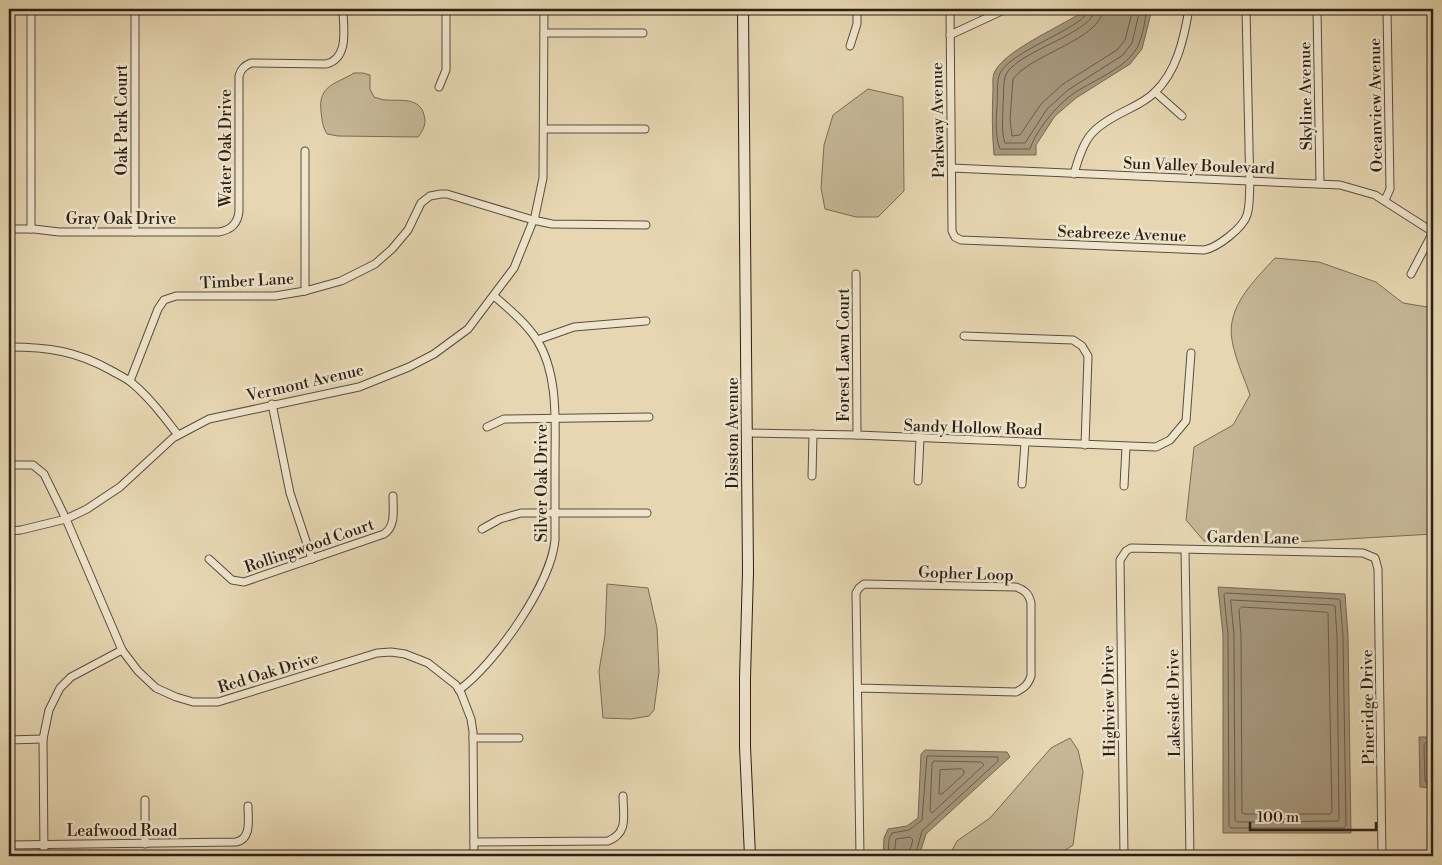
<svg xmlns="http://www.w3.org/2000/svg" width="1442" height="865" font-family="'Libre Bodoni',serif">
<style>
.green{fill:#c6b897;stroke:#786c56}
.water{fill:#a6987d;stroke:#756854}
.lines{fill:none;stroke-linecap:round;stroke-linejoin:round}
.shore{stroke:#685c4a;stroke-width:1}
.street-casing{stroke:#5a4d3d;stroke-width:9}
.secondary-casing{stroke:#2b1f16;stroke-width:12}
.street{stroke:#efe5cd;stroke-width:7}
.secondary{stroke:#efe5cd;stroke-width:10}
.labels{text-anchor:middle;stroke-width:5;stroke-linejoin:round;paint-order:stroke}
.street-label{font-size:16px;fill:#2b1f16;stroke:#efe5cd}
</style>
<rect width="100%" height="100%" fill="#e6d7b2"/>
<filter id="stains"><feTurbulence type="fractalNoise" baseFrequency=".004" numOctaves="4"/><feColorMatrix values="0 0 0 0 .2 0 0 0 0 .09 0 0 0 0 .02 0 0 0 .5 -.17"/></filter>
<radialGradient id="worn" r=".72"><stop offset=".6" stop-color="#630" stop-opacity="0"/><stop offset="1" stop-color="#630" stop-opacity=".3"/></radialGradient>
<g class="green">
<path d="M354,73H363L370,75V89L374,97C378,98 382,100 386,100C400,101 420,97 424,115C427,124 423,130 418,137L338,136L327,134C322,126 322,119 321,111C318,85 336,84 354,73Z"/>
<polygon points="868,89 903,97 904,191 878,217 856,217 825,209 821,188 824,145 833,115"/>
<path d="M1275,258L1319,262L1376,282L1403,303L1433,308V534L1261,544L1204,541L1186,520L1194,447L1233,425L1250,395C1244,377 1235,359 1232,340C1226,307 1254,281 1275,258Z"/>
<polygon points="607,584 648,588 657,628 659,672 654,710 649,716 631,719 603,718 599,671 605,635"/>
<polygon points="1070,738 1078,750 1083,772 1073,845 1061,853 1061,856 949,856 957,841 990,818 1051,748"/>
</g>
<g class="water">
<path d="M1087,9H1152L1142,49L1130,64L1076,98L1055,116L1036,145V155H994C992,133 992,112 993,90C993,84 992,76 995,71C1008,48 1063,26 1087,9Z"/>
<polygon points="1218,587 1345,594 1348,635 1351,833 1223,833 1223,635"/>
<polygon points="1419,737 1433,737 1433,788 1420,787"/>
<polygon points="925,750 1007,752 1010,757 926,834 919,856 883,856 884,838 888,829 907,826 918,818 921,754"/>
</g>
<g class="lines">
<g class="shore">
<path d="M1089,9C1087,27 1013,49 1000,73C996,81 998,98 997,107C996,120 995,137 1000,149H1030C1036,130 1057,105 1074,93C1094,80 1127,68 1138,46C1143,35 1145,21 1147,9"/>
<path d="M1095,9C1094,34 1012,52 1005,77C1003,85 1004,96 1003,105C1003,117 1001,132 1005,143H1025L1047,109L1068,90L1123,55L1132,43L1140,9"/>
<path d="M1103,9C1102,39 1031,54 1013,79L1010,119L1012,136L1020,135L1041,104L1063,84L1117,50L1125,40L1133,9"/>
<polygon points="1226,593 1338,599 1340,600 1343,636 1346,825 1344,828 1231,828 1229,826 1228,635 1224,595"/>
<polygon points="1231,600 1333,605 1335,606 1337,636 1339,819 1338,821 1237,822 1235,820 1234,635"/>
<polygon points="1242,607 1325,612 1328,613 1332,812 1330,814 1245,814 1242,813 1241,635 1239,610"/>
<polyline points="1433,742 1426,742 1424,745 1425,781 1427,782 1433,783"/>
<polygon points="934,761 981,762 984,765 932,813 930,810 932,764"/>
<polygon points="962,769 964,771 964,774 942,794 939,794 940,770"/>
<polyline points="888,856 889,839 892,833 909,830 922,820 927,756 998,757 998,761 922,831 915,856"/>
<polyline points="894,856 896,839 910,837 913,840 908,856"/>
</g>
<g class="street-casing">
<g id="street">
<polyline points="31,9 31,229"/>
<path d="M950,9L952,231L955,237L961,240L1204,250C1217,248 1243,228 1247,215C1252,199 1249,164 1249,146C1248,100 1247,55 1246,9"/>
<polyline points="1317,9 1320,184"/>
<polyline points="544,33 643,33"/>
<polyline points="950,35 1006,9"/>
<polyline points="850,46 857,24 857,9"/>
<polyline points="439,87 446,70 446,9"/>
<polyline points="1155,92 1182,116"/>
<polyline points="544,129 645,129"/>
<polyline points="952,168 1340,185 1375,195 1433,232"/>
<path d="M1074,174C1084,137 1091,128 1125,111C1135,106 1146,101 1154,93C1177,72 1184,38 1189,9"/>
<polyline points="1385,200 1390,189 1387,9"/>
<path d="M9,229H34L59,232H219C231,230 238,223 239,211V76C241,69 244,66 251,63L326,64C350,58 343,27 343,9"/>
<polyline points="135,232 135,9"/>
<polyline points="856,274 857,435"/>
<polyline points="1411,274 1433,232"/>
<polyline points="305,291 305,151"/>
<polyline points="964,336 1073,340 1082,346 1088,356 1085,445"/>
<polyline points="537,340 574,327 646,321"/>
<path d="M9,347C48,347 77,351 112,371C119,375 126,378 132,383C150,398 164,417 178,435"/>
<polyline points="130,381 158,309 164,300 176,296 275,296 305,291 341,281 375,264 392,249 408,230 421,203 430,196 441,194 447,194 533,220 552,224 646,225"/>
<polyline points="272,404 290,493 312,559"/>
<polyline points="487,427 504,419 649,417"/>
<polyline points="747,433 857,435 1156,447 1170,440 1186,421 1191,353"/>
<polyline points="9,465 33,465 44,474 66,519 122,650 138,671 156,688 176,697 193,702 218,702 377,653 391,652 405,654 428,663 456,685 461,693 471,719 473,732 474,856"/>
<polyline points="812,476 813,434"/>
<polyline points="918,481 920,439"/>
<polyline points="1022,484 1025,443"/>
<polyline points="1124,486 1126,447"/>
<polyline points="482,529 500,519 521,513 647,513"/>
<polyline points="9,531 21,530 66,519 87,509 120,487 173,438 209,419 359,387 409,367 434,354 468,329 514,268 535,216 543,178 544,9"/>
<polyline points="1185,550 1190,856"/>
<path d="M209,559L232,580L244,582L384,534C396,526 393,510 393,496"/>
<path d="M858,688L1016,692C1024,688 1028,685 1031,676V603C1029,594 1025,590 1016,587L864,584L859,588L856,593L860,856"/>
<path d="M459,690C495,664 551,584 555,540C555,514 555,489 555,463C555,424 559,375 537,340C526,323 509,309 494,296"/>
<polyline points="473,738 519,738"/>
<polyline points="9,740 43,739"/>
<path d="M474,842L608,841C629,833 623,815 623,796"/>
<polyline points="145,844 145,800"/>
<path d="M9,845L236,842C252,839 248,819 248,806"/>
<polyline points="44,856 43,739 49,710 60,688 71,677 122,650"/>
<polyline points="1124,856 1120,560 1126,551 1131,548 1363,553 1375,558 1378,569 1382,856"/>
</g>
</g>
<g class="secondary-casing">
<polyline id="secondary" points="743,9 748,572 745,678 745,747 750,856"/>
</g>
<use href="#street" class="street"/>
<use href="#secondary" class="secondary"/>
</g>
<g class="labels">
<g class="street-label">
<text transform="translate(1305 96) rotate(-91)" y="6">Skyline Avenue</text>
<text transform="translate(1375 105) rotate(-91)" y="6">Oceanview Avenue</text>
<text transform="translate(121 120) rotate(-90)" y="6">Oak Park Court</text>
<text transform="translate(937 120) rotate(-91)" y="6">Parkway Avenue</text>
<text transform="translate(225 148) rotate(-90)" y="6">Water Oak Drive</text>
<text transform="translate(1199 165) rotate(2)" y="6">Sun Valley Boulevard</text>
<text x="121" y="224">Gray Oak Drive</text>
<text transform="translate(1122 233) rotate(2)" y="6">Seabreeze Avenue</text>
<text transform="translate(247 280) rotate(-3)" y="6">Timber Lane</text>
<text transform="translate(843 355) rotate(-90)" y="6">Forest Lawn Court</text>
<text transform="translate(305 382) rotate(-13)" y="6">Vermont Avenue</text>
<text transform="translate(973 427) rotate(2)" y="6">Sandy Hollow Road</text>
<text transform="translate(732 433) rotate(-90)" y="6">Disston Avenue</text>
<text transform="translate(541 483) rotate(-90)" y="6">Silver Oak Drive</text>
<text transform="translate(1253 537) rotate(1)" y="6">Garden Lane</text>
<text transform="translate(309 545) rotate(-19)" y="6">Rollingwood Court</text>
<text transform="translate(966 573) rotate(2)" y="6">Gopher Loop</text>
<text transform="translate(268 672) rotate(-17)" y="6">Red Oak Drive</text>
<text transform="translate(1108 701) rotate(-91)" y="6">Highview Drive</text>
<text transform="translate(1173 703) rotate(-91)" y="6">Lakeside Drive</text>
<text transform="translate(1367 707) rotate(-91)" y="6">Pineridge Drive</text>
<text x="122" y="836">Leafwood Road</text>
</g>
</g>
<rect width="1442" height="865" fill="none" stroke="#e6d7b2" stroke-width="30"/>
<rect x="10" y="10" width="1422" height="845" fill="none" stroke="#2b1f16" stroke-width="2.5"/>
<rect x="15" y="15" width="1412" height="835" fill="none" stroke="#2b1f16"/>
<path d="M1250 822v8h126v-8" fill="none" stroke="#2b1f16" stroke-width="2.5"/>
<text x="1257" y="822" font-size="15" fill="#2b1f16" stroke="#efe5cd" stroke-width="4" paint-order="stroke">100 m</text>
<rect width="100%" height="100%" filter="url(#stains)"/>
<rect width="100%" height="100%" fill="url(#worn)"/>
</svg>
